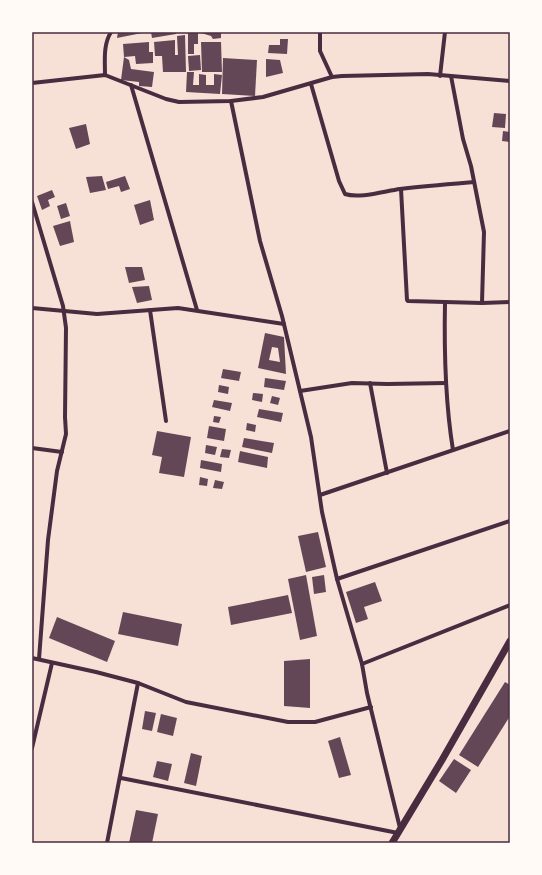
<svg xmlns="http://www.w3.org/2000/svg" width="542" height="875" font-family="Barlow,sans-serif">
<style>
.building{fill:#644757;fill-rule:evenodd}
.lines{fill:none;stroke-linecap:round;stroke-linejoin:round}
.minor{stroke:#4a2c40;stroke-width:4}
.tertiary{stroke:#4a2c40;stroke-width:7}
.neatline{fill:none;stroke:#4a2c40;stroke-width:1.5}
</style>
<rect width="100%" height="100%" fill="#f7e1d7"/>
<g class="building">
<polygon points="118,32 142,32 142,33 117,38"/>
<polygon points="151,32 176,32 176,34 152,38"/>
<polygon points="188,32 198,32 198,44 194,44 194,54 188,54"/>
<polygon points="198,32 221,32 221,38 213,39 211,36"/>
<polygon points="185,35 186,72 163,72 162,56 155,56 154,42 175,40 175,55 178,55 177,36"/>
<polygon points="280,39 288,39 287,54 268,53 269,45 280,45"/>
<polygon points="149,42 149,52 153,52 153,63 136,64 135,56 124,57 129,60 131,69 154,72 152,87 139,86 139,82 121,80 124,57 123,44"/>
<polygon points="201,42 221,42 222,72 202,72"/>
<polygon points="200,55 201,70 189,71 188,56"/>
<polygon points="223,58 257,60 255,96 222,94"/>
<polygon points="266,59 280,60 283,73 266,77"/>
<polygon points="187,72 194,72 193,85 199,85 199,74 206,75 206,85 214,85 214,74 222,75 220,94 186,92"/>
<polygon points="494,113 506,114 505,128 492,127"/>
<polygon points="86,124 90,144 76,149 69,128"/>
<polygon points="503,131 510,132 510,142 502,141"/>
<polygon points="102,176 106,190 90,193 86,177"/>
<polygon points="125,176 130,189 121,192 119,186 108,189 106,182"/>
<polygon points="52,190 55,197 48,200 50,206 42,210 37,196"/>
<polygon points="150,200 154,220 140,225 134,205"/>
<polygon points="66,203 70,216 61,219 57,206"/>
<polygon points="70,221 74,242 60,246 53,226"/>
<polygon points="125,267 142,267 145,280 129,283"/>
<polygon points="149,286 152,300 137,303 132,287"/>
<path d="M265,333L284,337L286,374L258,368ZM272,347L278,348L280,362L269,360Z"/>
<polygon points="223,369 241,372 239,381 221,378"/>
<polygon points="265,378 286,381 284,390 264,387"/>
<polygon points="219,385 229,387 228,394 218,392"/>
<polygon points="253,393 263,394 262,402 252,400"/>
<polygon points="272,396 280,398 278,405 270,403"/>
<polygon points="214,400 232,403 230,411 212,407"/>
<polygon points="259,409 283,413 281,422 257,417"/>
<polygon points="214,416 221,417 219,423 213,422"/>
<polygon points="247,423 256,425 255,432 246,430"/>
<polygon points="209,426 226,429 224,441 207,438"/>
<polygon points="157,431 191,437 184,477 159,473 162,457 152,455"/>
<polygon points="244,438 274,443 272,453 242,447"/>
<polygon points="206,445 217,447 215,455 205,453"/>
<polygon points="222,449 231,450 229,458 220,457"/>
<polygon points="240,451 268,457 267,468 238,462"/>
<polygon points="201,460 222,464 221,472 200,468"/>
<polygon points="200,477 208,479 207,486 199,485"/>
<polygon points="215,480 224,482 222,489 213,488"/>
<polygon points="318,532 326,567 306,572 298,536"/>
<polygon points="306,575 317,636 300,640 288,579"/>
<polygon points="324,575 326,592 314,594 312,577"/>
<polygon points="375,582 382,601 364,607 368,619 356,623 346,592"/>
<polygon points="288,595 292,613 231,625 228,607"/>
<polygon points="123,612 182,624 178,646 118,634"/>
<polygon points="57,617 115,641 107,662 49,638"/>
<polygon points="310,659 310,708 284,706 284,661"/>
<polygon points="505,682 510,685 510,716 478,767 459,755"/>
<polygon points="145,711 156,713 152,731 142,729"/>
<polygon points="161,714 177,718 173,736 157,732"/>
<polygon points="340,737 351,775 339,778 328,741"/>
<polygon points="191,753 202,756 196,786 184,783"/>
<polygon points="454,759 471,770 456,793 439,781"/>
<polygon points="157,761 172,764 168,781 153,777"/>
<polygon points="136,810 158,814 152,843 129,843"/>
</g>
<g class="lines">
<g class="minor">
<polyline points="320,32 320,51 332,77"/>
<path d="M105,75C105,60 103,45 111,32"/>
<polyline points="440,76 445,32"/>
<polyline points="451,76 463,139 471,166 484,232 482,303"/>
<polyline points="32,83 105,75 166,99 179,102 231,101 263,97 332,77 342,76 428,74 510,81"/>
<path d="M311,84L339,181L345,194C359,199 385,191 400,189C425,186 450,184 474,182"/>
<polyline points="131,85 197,310"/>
<polyline points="231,101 260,241 282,316 311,437 322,512 337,579 362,664 367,693 400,828"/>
<polyline points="401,189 407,300 408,301 482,303 510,302"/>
<polyline points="32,202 63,306 66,328 65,417 66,434 57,471 48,540 39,659"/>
<path d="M445,302C444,352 445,401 453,450"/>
<polyline points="32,308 97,314 178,308 284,324"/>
<polyline points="150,310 166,421"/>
<polyline points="370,383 387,473"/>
<polyline points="300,391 352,383 387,384 446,383"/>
<polyline points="32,448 62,452"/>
<polyline points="320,495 510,431"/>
<polyline points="337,579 510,521"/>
<polyline points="32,658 96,672 138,683 186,702 288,722 315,722 371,707"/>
<polyline points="362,664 510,605"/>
<polyline points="32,748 52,663"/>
<polyline points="121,778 398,833"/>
<polyline points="107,843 138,683"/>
</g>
<polyline class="tertiary" points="392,843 442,760 510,641"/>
</g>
<rect width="542" height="875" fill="none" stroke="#fffaf5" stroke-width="66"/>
<rect x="33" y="33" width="476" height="809" class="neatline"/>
</svg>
